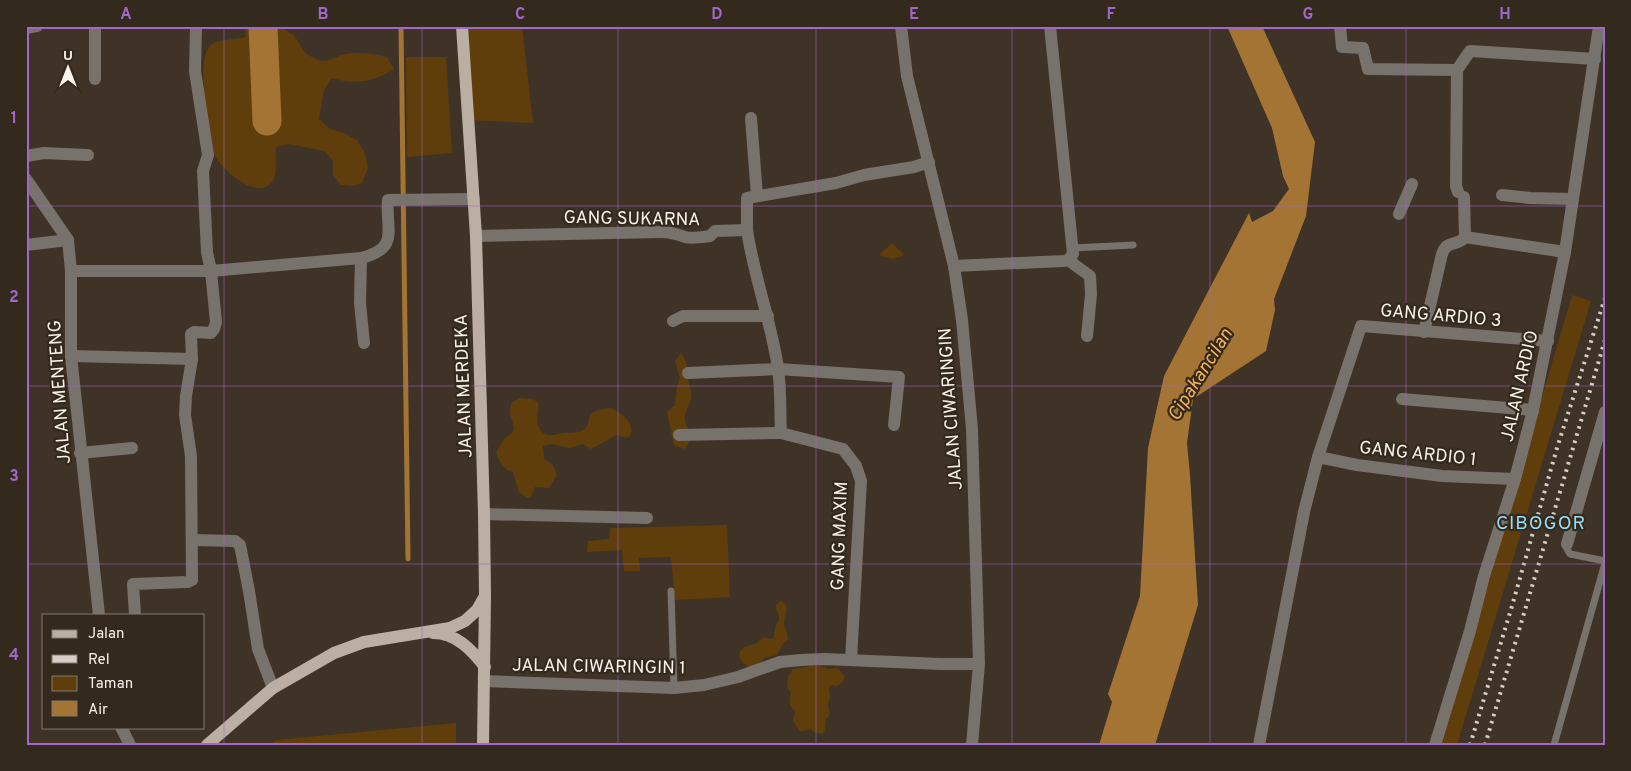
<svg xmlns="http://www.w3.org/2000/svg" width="1631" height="771" font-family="Overpass,sans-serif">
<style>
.green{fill:#603e0b}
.water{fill:#a47435}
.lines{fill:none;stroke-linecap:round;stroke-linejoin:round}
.stream{stroke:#a47435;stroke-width:5}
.river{stroke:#a47435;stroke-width:29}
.lane{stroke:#78726c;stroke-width:7}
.street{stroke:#78726c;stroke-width:12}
.primary{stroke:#baafa2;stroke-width:12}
.rail{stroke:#d7cfc7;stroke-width:4;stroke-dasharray:2.5 5;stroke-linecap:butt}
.grid{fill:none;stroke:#a168cc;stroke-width:1;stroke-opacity:0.55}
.labels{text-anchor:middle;stroke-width:4.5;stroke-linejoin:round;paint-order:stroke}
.street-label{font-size:18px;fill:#faf3eb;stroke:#33291c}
.water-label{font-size:19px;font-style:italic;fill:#f5b25a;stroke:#33291c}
.neighbourhood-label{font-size:19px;letter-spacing:1px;fill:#97dff8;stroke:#33291c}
.neatline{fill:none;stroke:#a168cc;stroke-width:2}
.grid-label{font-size:16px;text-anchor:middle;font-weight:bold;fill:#a168cc}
</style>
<rect width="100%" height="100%" fill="#3e3326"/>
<g class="green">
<path d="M244,26H282V28C286,31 293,33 295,37C303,46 299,50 312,57C327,66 332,57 345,54C359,52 373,53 387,57L394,69C374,82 355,85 332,78L324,90L319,119L330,129L344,133L357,140L365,153L368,168L362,183L353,186L341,185L333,175V161L325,151L288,144L276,147C275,157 278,174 272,182C257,202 220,168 214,154C210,132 193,58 212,44C217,40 237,39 246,37Z"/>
<polygon points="462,26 522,26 533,123 468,120"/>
<polygon points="406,57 446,57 452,153 407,157"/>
<polygon points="892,243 904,255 893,259 879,255"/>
<polygon points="1572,295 1591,301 1457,745 1440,745"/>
<path d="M681,353C690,366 686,370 689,383C690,390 693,394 690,402C688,408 684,413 685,420C687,434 697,432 685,449L674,445L667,412L675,405L677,387L680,378L675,361Z"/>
<path d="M520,398L532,399L538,402C540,409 535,416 538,425C543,439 552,435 564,433C570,432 577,434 583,430C596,422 578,412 610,408C623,414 633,420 631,435L627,438L617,435L591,449L583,444L570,448L552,444L543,446L544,459L553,465L557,475L549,488L535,487L531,497L527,498L519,492L513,472C503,470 499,461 496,452L504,439L512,433L514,429C513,417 507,415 512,402Z"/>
<polygon points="727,525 730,597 675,600 671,557 639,558 640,571 624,571 622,550 587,552 588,541 609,539 610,528"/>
<path d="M781,601L786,605C788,612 784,616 784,622C784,628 788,633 788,639L782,645L777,655L764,658L760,665L750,668C742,663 733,653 745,647C749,645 753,645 757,643C759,641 761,639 763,637L771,639L774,638C775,635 774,633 775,630C775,625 779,623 779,618C779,610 771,607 781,601Z"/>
<path d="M810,666H820L828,669L838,668L845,677C843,683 838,688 832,685L829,688L830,696L828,706L830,714L826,720L825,731L822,734L814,732L811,729L804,731H800L793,721L795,711C788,705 789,701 791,693L787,687L788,677L793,669Z"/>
<polygon points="456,723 456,745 268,745 277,740"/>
</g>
<polygon class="water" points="1227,26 1262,26 1315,142 1306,216 1274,299 1275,310 1266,351 1193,399 1187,443 1190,475 1198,605 1155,745 1099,745 1112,702 1108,694 1140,596 1148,448 1164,376 1249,213 1252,222 1273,211 1289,189 1283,176 1272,128"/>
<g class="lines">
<polyline class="stream" points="401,26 408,559"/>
<polyline class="river" points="263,26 267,121"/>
<g class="lane">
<polyline points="1073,248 1133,245"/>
<polyline points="1567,544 1567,549 1570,554 1605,561"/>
<polyline points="671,591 674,688"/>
<polyline points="1554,745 1605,563"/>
</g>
<g class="street">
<polyline points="901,26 907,76 954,266 962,320 972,429 979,664 972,745"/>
<polyline points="1340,26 1342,47 1363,48 1368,69 1457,70 1470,51 1595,59"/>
<polyline points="26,28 37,26"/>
<polyline points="1457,70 1456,186 1458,192"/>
<polyline points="95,79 95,26"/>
<polyline points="751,118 757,196"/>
<polyline points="26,156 44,153 88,155"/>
<polyline points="26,179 68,240 71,271 71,356 99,615"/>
<polyline points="1502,195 1530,198 1573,199"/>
<polyline points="1464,197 1465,237"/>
<polyline points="1399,214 1412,184"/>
<path d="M747,230C754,277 771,321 778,368C781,390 780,412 781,433L843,449L856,466L861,481L851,660"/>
<path d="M476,236L661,232C670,232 677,234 685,237C692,239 703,237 710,236L715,231L747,230V198L836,183L864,175L914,167L929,162"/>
<polyline points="26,245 68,240"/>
<polyline points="361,258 360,303 364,343"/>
<polyline points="1068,260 1090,276 1091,294 1087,336"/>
<polyline points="954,266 1064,261 1068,260 1073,254 1050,26"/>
<path d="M71,271H211L361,258C401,248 385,229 388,200L474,199"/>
<polyline points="673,321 683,316 768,316"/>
<path d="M1424,332L1442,254C1448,238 1456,248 1465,237L1565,252"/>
<polyline points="71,356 192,359"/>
<polyline points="688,373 778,369 899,377 894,425"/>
<polyline points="1402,399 1533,410"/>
<polyline points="679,435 781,433"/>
<polyline points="80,453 132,448"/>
<polyline points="1318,457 1357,465 1442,476 1515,479"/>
<polyline points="484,514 647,518"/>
<polyline points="192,540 235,541 240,545 249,591 258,649 273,688"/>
<polyline points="1567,544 1605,412"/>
<polyline points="135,615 133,584 188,582 192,580 191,456 185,415 186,396 192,359 191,334 194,332 211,333 214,329 216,322 211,271 207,252 203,171 208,155 195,71 196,26"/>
<polyline points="484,681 674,688 704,685 738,677 780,662 801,660 824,659 940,664 979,664"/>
<polyline points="121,727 130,745"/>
<polyline points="1259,745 1304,512 1318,457 1361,326 1548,341"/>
<polyline points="1435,745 1470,631 1484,576 1515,479 1533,410 1565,252 1599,26"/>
</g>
<g class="primary">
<polyline points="462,26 476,236 484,514 485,596 483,745"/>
<path d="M433,633C456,633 472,650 485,667"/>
<polyline points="207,745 273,688 334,653 364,642 450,628 465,621 477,610 485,596"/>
</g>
<g class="rail">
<polyline points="1470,745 1512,606 1557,448 1605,298"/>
<polyline points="1485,745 1605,340"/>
</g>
</g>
<path class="grid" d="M224,26V745M422,26V745M618,26V745M816,26V745M1012,26V745M1210,26V745M1406,26V745M26,206H1605M26,386H1605M26,564H1605"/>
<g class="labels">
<g class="street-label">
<text transform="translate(632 218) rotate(1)" y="6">GANG SUKARNA</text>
<text transform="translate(1441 315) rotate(5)" y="6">GANG ARDIO 3</text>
<text transform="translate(463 386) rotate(-92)" y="6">JALAN MERDEKA</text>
<text transform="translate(1519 386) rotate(-77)" y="6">JALAN ARDIO</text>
<text transform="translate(59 392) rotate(-94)" y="6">JALAN MENTENG</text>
<text transform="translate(950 409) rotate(-94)" y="6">JALAN CIWARINGIN</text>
<text transform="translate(1418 453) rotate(6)" y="6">GANG ARDIO 1</text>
<text transform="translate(839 536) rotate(-88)" y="6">GANG MAXIM</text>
<text transform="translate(599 666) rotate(1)" y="6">JALAN CIWARINGIN 1</text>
</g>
<g class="water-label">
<text transform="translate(1199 374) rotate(-58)" y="7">Cipakancilan</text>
</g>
<g class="neighbourhood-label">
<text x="1541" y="529">CIBOGOR</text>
</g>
</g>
<rect width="1631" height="771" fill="none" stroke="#33291c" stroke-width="55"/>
<rect x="42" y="614" width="162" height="115" fill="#33291c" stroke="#837a6f"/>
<rect x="52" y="630" width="25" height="8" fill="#baafa2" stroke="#837a6f"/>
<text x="88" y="638" font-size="15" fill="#faf3eb">Jalan</text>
<rect x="52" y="655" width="25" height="8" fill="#d7cfc7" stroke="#837a6f"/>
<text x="88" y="664" font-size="15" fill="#faf3eb">Rel</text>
<rect x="52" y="676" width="25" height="15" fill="#603e0b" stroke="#837a6f"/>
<text x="88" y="688" font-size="15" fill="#faf3eb">Taman</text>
<rect x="52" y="701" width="25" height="15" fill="#a47435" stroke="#837a6f"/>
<text x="88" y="714" font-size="15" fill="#faf3eb">Air</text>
<g transform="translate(68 68)" stroke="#33291c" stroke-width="4" paint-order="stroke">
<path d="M0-4L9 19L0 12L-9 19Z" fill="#faf3eb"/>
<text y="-8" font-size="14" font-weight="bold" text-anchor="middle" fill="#faf3eb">U</text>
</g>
<rect x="28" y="28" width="1576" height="716" class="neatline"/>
<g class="grid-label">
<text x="126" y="19">A</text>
<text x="323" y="19">B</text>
<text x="520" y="19">C</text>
<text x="717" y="19">D</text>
<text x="914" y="19">E</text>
<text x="1111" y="19">F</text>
<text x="1308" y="19">G</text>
<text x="1505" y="19">H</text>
<text x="14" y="123">1</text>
<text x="14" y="302">2</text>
<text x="14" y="481">3</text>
<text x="14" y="660">4</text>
</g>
</svg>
